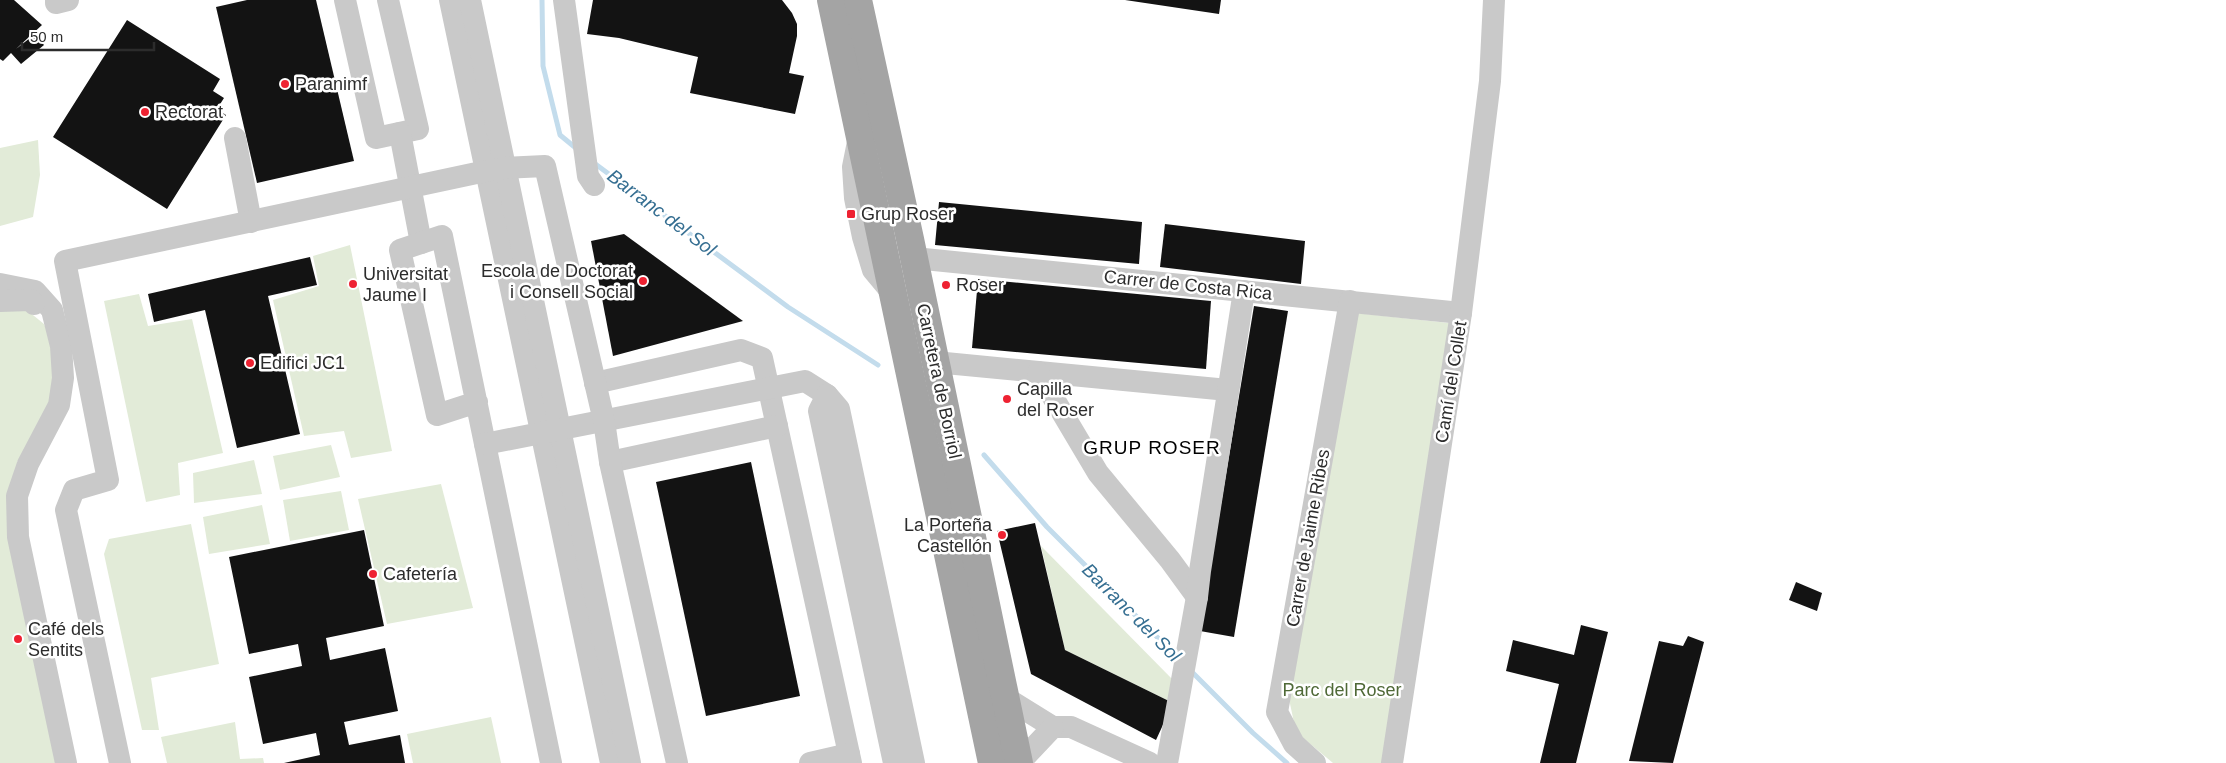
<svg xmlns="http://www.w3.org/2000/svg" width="2226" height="763" font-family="Helvetica,sans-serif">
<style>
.green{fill:#e2ebd8}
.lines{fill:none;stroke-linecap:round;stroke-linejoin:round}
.stream{stroke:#c3dcec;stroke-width:5}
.building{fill:#131313}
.minor{stroke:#c9c9c9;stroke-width:22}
.major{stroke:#a4a4a4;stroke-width:28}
.poi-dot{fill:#ee2232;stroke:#fff;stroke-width:2}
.labels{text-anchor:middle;stroke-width:5;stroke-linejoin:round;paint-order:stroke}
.poi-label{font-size:18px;fill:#2c2c2c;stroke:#fff;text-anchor:start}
.street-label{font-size:18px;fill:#2c2c2c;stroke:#fff}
.park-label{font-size:18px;fill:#4f6937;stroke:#fff}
.water-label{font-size:19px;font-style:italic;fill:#366f92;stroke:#fff}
.neighbourhood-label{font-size:19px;letter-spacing:1px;fill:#000;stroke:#fff}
</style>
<rect width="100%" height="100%" fill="#fff"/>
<g class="green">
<polygon points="38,140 40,175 33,217 0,226 0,148"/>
<polygon points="350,245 392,451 351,458 344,431 304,436 273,300 319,286 313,256"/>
<polygon points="139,294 148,326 192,319 223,453 178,463 180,495 146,502 104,301"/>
<polygon points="0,308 28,311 44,324 55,348 53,405 17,462 59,763 0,763"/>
<polygon points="1356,313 1449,323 1382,763 1333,763 1296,732 1289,699"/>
<polygon points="331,445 340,477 280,490 273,456"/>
<polygon points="254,460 262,494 194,503 193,473"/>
<polygon points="441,484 473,608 387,624 358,499"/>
<polygon points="341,491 349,530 290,541 283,500"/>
<polygon points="262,505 270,544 209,554 203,517"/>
<polygon points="191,524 219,664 151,678 159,730 142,730 104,554 109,539"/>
<polygon points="1041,546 1174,681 1173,703 1065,650"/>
<polygon points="491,717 501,763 413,763 407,734"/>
<polygon points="235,722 240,759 263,758 264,763 167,763 161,737"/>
</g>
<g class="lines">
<g class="stream">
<polyline points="542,0 543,66 560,135 577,149"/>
<polyline points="594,163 788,307 878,365"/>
<polyline points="984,455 1047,527 1179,659"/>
<polyline points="1190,670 1253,733 1287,763"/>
</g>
</g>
<g class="building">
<polygon points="0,0 14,0 42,25 16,49 35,34 44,45 21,64 11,53 3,61 0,59"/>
<polygon points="247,0 316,0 354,161 257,183 216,7"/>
<polygon points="593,0 782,0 792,13 797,24 797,36 789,73 804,76 795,114 690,93 698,57 619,38 587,34"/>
<polygon points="1125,0 1221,0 1219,14"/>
<polygon points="127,20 220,79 213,91 224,98 217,109 226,115 167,209 53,137"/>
<polygon points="939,202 1142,222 1139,264 935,245"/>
<polygon points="1165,224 1305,241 1301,284 1160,267"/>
<polygon points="624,234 743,321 613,356 591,241"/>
<polygon points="310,257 317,285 268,296 300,434 237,448 205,310 154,322 148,294"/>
<polygon points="978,279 1211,301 1206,369 972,348"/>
<polygon points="1254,306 1288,311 1234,637 1200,631"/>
<polygon points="751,462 800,696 706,716 656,482"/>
<polygon points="1035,523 1065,650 1173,703 1156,740 1031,674 997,531"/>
<polygon points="364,530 384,626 326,638 330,660 385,648 398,711 344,722 349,745 400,735 405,763 284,763 320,755 316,733 263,744 249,677 302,666 298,644 249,654 229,557"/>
<polygon points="1796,582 1822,593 1817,611 1789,600"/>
<polygon points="1581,625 1608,632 1576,763 1540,763 1559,684 1506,671 1513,640 1574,655"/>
<polygon points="1688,636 1704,642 1673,763 1629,761 1659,641 1683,646"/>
</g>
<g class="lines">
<g class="minor">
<polyline points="56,0 56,3 68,0"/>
<polyline points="345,0 376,138 418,129 388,0"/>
<polyline points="450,0 611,763"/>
<polyline points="470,0 630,763"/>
<polyline points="564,0 588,176 594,185"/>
<polyline points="400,133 421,243"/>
<polyline points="235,138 251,222"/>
<polyline points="858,142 853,167 855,198 863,237 873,270 893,294"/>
<polyline points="914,258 1461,313"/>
<polyline points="0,284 35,291 52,310 61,346 63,378 59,405 28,464 17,496 18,537 66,763"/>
<polyline points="0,301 30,300 34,304"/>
<polyline points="935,362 1228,390"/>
<polyline points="1038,372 1098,473 1170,560 1197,597"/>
<polyline points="595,383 741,350 762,358 851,763"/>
<polyline points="477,402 437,415 400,250 442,236 551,763"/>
<polyline points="485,444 805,381 827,395"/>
<polyline points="610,462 777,426"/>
<polyline points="1006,698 1053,727 1071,727 1150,763"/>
<polyline points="120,763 66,510 74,490 108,480 65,261 486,171 505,168 545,166 604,421 610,462 677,763"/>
<polyline points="810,763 849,754"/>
<polyline points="894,763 819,411 827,395 839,409 914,763"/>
<polyline points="1019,763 1053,727"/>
<polyline points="1167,763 1197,597 1200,571 1244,291"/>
<polyline points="1315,763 1294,744 1277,712 1350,301"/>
<polyline points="1392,763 1461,313 1490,81 1494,0"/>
</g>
<g class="major">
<polyline points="831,0 992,763"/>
<polyline points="858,0 910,239 1019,763"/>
</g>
</g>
<g class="poi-dot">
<circle cx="285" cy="84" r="5"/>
<circle cx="145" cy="112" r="5"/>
<rect x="846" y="209" width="10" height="10" rx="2.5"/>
<circle cx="643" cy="281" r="5"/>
<circle cx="353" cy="284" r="5"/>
<circle cx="946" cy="285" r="5"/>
<circle cx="250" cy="363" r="5"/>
<circle cx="1007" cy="399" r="5"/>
<circle cx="1002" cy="535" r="5"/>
<circle cx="373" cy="574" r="5"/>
<circle cx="18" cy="639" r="5"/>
</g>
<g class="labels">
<g class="poi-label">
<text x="295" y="90">Paranimf</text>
<text x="155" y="118">Rectorat</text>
<text x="861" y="220">Grup Roser</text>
<text x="633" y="277" text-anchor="end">Escola de Doctorat<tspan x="633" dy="21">i Consell Social</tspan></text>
<text x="363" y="280">Universitat<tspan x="363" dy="21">Jaume I</tspan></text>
<text x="956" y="291">Roser</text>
<text x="260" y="369">Edifici JC1</text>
<text x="1017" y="395">Capilla<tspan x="1017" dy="21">del Roser</tspan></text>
<text x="992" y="531" text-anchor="end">La Porteña<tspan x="992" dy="21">Castellón</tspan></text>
<text x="383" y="580">Cafetería</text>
<text x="28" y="635">Café dels<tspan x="28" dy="21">Sentits</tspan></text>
</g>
<g class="street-label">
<text transform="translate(1188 285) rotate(6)" y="6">Carrer de Costa Rica</text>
<text transform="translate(939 381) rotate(78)" y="6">Carretera de Borriol</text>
<text transform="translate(1451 382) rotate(-81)" y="6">Camí del Collet</text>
<text transform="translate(1308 538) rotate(-80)" y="6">Carrer de Jaime Ribes</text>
</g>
<g class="park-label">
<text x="1342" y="696">Parc del Roser</text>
</g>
<g class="water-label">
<text transform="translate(662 212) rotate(37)" y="7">Barranc del Sol</text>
<text transform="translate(1132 612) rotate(45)" y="7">Barranc del Sol</text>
</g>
<g class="neighbourhood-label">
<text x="1152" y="454">GRUP ROSER</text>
</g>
</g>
<path d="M22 42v8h132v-8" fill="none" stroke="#2c2c2c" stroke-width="2.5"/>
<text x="30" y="42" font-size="15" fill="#2c2c2c" stroke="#ffffff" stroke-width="4" paint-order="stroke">50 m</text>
</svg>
